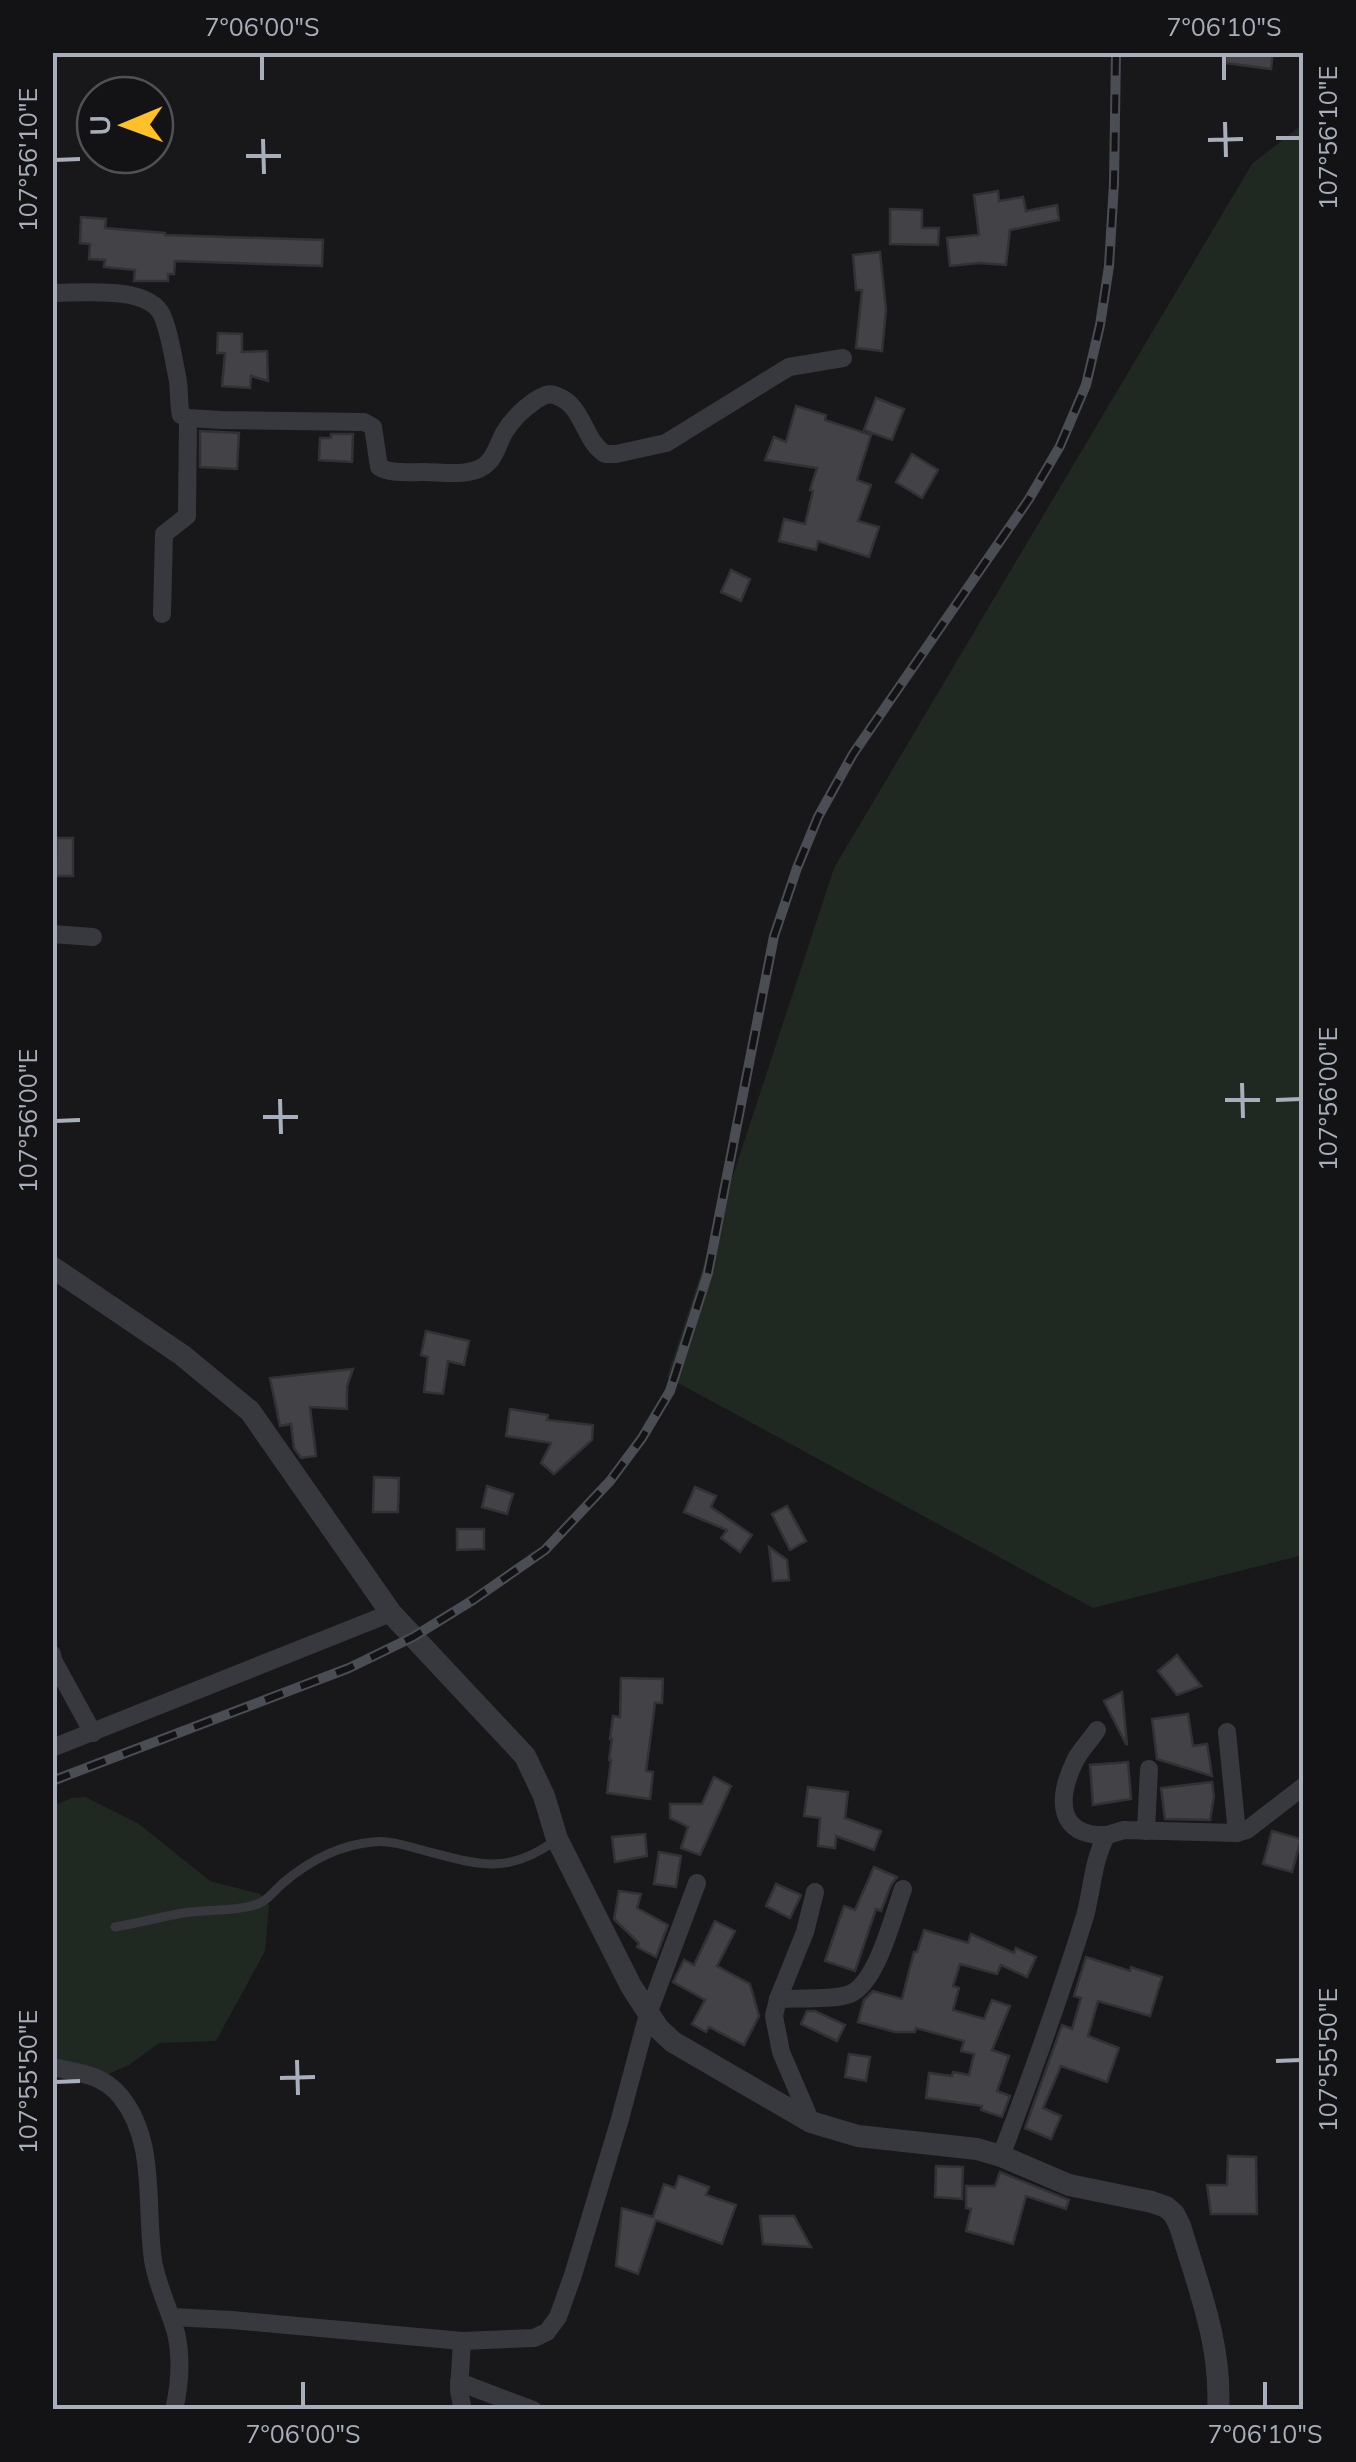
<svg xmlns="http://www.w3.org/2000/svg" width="1356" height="2462" font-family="Mulish,sans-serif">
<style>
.green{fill:#1f2921}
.building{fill:#424247;stroke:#323136;stroke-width:2.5}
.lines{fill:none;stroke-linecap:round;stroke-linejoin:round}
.service{stroke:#38393f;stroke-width:9}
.minor{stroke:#38393f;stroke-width:18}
.tertiary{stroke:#38393f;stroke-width:22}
.rail-casing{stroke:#4b4d55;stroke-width:10}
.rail{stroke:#131315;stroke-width:6;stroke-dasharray:19;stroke-linecap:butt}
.ticks{fill:none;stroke:#a9aebb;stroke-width:4}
.neatline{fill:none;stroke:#a9aebb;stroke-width:4}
.ticks-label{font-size:25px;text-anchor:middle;fill:#a9aebb}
</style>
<rect width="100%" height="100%" fill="#18181a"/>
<g class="green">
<polygon points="1303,124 1303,1555 1093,1608 667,1377 834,868 1252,164"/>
<polygon points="85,1797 139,1824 210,1881 260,1894 269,1905 265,1951 216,2041 159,2043 129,2065 104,2076 53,2063 52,1806 72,1798"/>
</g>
<g class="building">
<polygon points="1226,52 1273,52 1271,69 1225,63"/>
<polygon points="998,191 999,201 1023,197 1026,211 1057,205 1059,220 1010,230 1006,265 979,263 950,266 947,238 979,235 974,195"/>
<polygon points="890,209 922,210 922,228 939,228 938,245 890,244"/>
<polygon points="81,217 106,219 105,228 165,233 165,235 323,240 322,266 175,261 174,274 168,274 168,281 134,281 135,270 104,267 105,260 89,259 90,244 80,243"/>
<polygon points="880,252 886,310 882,351 856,348 862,290 856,290 853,255"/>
<polygon points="218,333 242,334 242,352 267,351 268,381 251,376 250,388 222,386 225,353 217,353"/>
<polygon points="876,398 904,409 892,440 864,430"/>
<polygon points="796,406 826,415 825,420 871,435 857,480 871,485 858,521 879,527 869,557 818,541 816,550 779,541 784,519 805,524 813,491 810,490 817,468 765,460 774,437 786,442"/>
<polygon points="200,431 239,433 237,469 200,467"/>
<polygon points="331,434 353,434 352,462 319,460 320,438 331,438"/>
<polygon points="912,454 938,470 922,498 896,482"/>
<polygon points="731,570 750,579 741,601 721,592"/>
<polygon points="57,838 73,838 73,876 56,876"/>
<polygon points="426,1331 469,1341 464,1365 448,1361 443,1394 424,1392 428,1357 421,1355"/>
<polygon points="353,1369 347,1386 347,1409 310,1407 316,1456 301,1458 294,1448 291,1424 280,1426 270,1378"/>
<polygon points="510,1409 548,1415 547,1420 593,1425 592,1440 554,1474 541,1463 551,1443 506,1436"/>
<polygon points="374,1477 399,1478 398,1512 373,1512"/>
<polygon points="487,1486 513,1494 507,1514 482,1507"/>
<polygon points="695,1487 716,1496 711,1507 752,1535 740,1552 721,1538 727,1530 684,1512"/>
<polygon points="787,1506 806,1541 790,1550 772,1514"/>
<polygon points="457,1529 484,1529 484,1549 457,1550"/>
<polygon points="769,1547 787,1560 789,1580 773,1581"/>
<polygon points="1177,1655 1201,1686 1177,1695 1158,1671"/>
<polygon points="621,1678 663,1679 662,1703 655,1703 646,1771 653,1772 650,1799 607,1793 611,1760 609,1760 612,1739 610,1739 613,1716 620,1717"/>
<polygon points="1122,1692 1127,1744 1126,1744 1104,1701"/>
<polygon points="1188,1714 1193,1746 1207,1744 1212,1776 1157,1759 1152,1719"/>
<polygon points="1128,1762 1131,1799 1093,1805 1090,1765"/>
<polygon points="714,1777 731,1786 700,1855 681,1848 688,1827 670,1818 670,1804 702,1804"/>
<polygon points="1212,1782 1214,1796 1210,1820 1165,1819 1161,1788"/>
<polygon points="808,1787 848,1792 845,1818 881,1831 874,1850 836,1836 835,1848 818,1846 820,1818 804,1816"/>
<polygon points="1272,1831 1301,1839 1292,1872 1263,1864"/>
<polygon points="645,1834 647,1856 615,1862 612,1837"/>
<polygon points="659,1852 681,1856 676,1887 654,1884"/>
<polygon points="874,1867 897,1877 891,1885 881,1911 876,1909 855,1971 825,1961 844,1906 855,1910"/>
<polygon points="776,1884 801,1895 790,1918 766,1906"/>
<polygon points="619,1891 641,1894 637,1908 668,1925 656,1957 637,1947 639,1943 614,1919"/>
<polygon points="715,1921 735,1931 717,1966 750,1984 759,2016 744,2045 709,2027 706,2032 692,2024 705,2000 673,1982 684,1960 694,1965"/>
<polygon points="924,1930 968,1943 971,1934 1014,1953 1016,1948 1036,1957 1027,1977 1001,1965 997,1974 960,1964 953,1986 959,1988 953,2010 984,2019 992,2000 1010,2006 992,2050 1009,2056 997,2091 1010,2096 1002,2117 981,2110 982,2106 926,2098 929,2073 952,2076 953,2072 969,2075 974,2054 961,2051 964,2041 916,2028 915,2032 895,2032 858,2022 864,2000 873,1991 902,1999 914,1952 917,1952"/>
<polygon points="1086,1957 1130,1971 1131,1967 1162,1977 1150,2016 1098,2001 1088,2036 1119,2048 1107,2082 1061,2066 1043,2108 1061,2116 1051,2139 1025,2128 1062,2025 1072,2029 1081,1998 1074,1996"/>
<polygon points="807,2011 815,2011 845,2025 837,2041 801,2024"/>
<polygon points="849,2054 870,2057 866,2081 845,2077"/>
<polygon points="1228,2156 1256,2157 1257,2214 1211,2214 1207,2185 1227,2185"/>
<polygon points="936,2166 963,2167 962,2199 935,2197"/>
<polygon points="1000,2172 1069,2200 1066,2209 1026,2196 1013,2244 966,2231 971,2209 966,2208 966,2186 995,2186"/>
<polygon points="679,2176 709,2187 706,2195 736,2205 722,2244 656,2220 638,2274 616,2266 622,2208 653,2217 664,2184 675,2188"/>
<polygon points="760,2216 794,2216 811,2247 763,2244"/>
</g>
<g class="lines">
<path class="service" d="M115,1927C138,1923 160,1917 183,1913C206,1909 239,1912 260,1903C269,1899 275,1890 283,1883C309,1861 338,1845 373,1842C387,1840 404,1845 418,1849C474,1863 506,1878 557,1839"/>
<g class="minor">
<path d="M52,293C81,293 148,285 162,315C170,333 173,357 177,376C180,389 178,403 181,415L188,418L221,420L364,422L373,427L379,467C391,474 409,472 424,472C442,472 468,477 484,466C495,459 498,444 504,433C512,419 523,409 536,400C543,396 549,392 557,396C584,406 583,440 605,454H616L666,443L789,367L843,358"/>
<polyline points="162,614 164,534 187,516 188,418"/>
<polyline points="52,934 93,937"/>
<polyline points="52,1654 53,1660 93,1733"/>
<path d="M1097,1730C1090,1741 1079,1751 1074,1763C1057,1799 1057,1837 1107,1835"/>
<polyline points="1227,1732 1237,1833"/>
<polyline points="52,1748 391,1613"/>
<polyline points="1146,1831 1149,1769"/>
<path d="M778,1999C795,1998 836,2000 850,1994C877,1983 893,1916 903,1889"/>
<path d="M52,2067C79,2073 103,2074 121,2097C157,2142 145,2206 153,2260C157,2286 169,2308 176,2333C182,2359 180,2384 174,2410"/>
<polyline points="811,2122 781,2052 774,2016 778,1999 805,1932 815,1892"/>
<path d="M1001,2156C1031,2077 1060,1997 1085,1916C1092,1891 1093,1858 1107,1835L1124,1830L1237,1833L1247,1830L1304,1786"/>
<polyline points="171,2317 232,2320 462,2341 534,2338 547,2332 558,2317 573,2275 620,2119 648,2014 697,1883"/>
<polyline points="462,2341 459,2391 463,2410"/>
<polyline points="459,2382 533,2410"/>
</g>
<path class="tertiary" d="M52,1267L182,1355L250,1411L391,1613L525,1756L544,1796L557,1839L631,1986L658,2028L673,2042L811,2122L858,2136L977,2149L1001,2156L1069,2185L1152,2202L1166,2207L1174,2214L1180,2226C1198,2286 1222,2345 1218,2410"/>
<g class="rail-casing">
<polyline id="rail" points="52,1781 349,1668 413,1637 473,1600 545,1550 610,1481 642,1438 670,1391 708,1273 774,936 797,868 818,817 853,754 1029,499 1060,446 1086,385 1100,325 1109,266 1114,183 1116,52"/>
</g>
<use href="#rail" class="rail"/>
</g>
<path class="ticks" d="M262,55V80M1224,55V80M1225,122L1226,157M1276,138H1301M263,139L264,174M1208,140L1243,139M246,156H281M55,160L80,159M1242,1083L1243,1118M280,1099L281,1134M1225,1100H1260M1276,1100L1301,1099M263,1117H298M55,1121L80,1120M297,2060L298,2095M1276,2061L1301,2060M280,2078L315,2077M55,2082L80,2081M303,2382V2407M1265,2382V2407"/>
<rect width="1356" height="2462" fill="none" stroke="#131315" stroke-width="110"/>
<g transform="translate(125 125) rotate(269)"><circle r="48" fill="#131315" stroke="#4f5157" stroke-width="2.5"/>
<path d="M0-8L18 38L0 25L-18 38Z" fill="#ffc02b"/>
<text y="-15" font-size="28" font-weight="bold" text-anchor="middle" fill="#a9aebb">U</text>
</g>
<rect x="55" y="55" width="1246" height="2352" class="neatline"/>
<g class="ticks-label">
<text x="262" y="36">7°06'00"S</text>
<text x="1224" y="36">7°06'10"S</text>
<text transform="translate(1328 138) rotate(-90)" y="9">107°56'10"E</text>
<text transform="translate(28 160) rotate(-90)" y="9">107°56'10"E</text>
<text transform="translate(1328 1099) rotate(-90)" y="9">107°56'00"E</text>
<text transform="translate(28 1121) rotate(-90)" y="9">107°56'00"E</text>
<text transform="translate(1328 2060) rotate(-90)" y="9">107°55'50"E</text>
<text transform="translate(28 2082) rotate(-90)" y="9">107°55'50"E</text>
<text x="303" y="2443">7°06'00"S</text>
<text x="1265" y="2443">7°06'10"S</text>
</g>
</svg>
